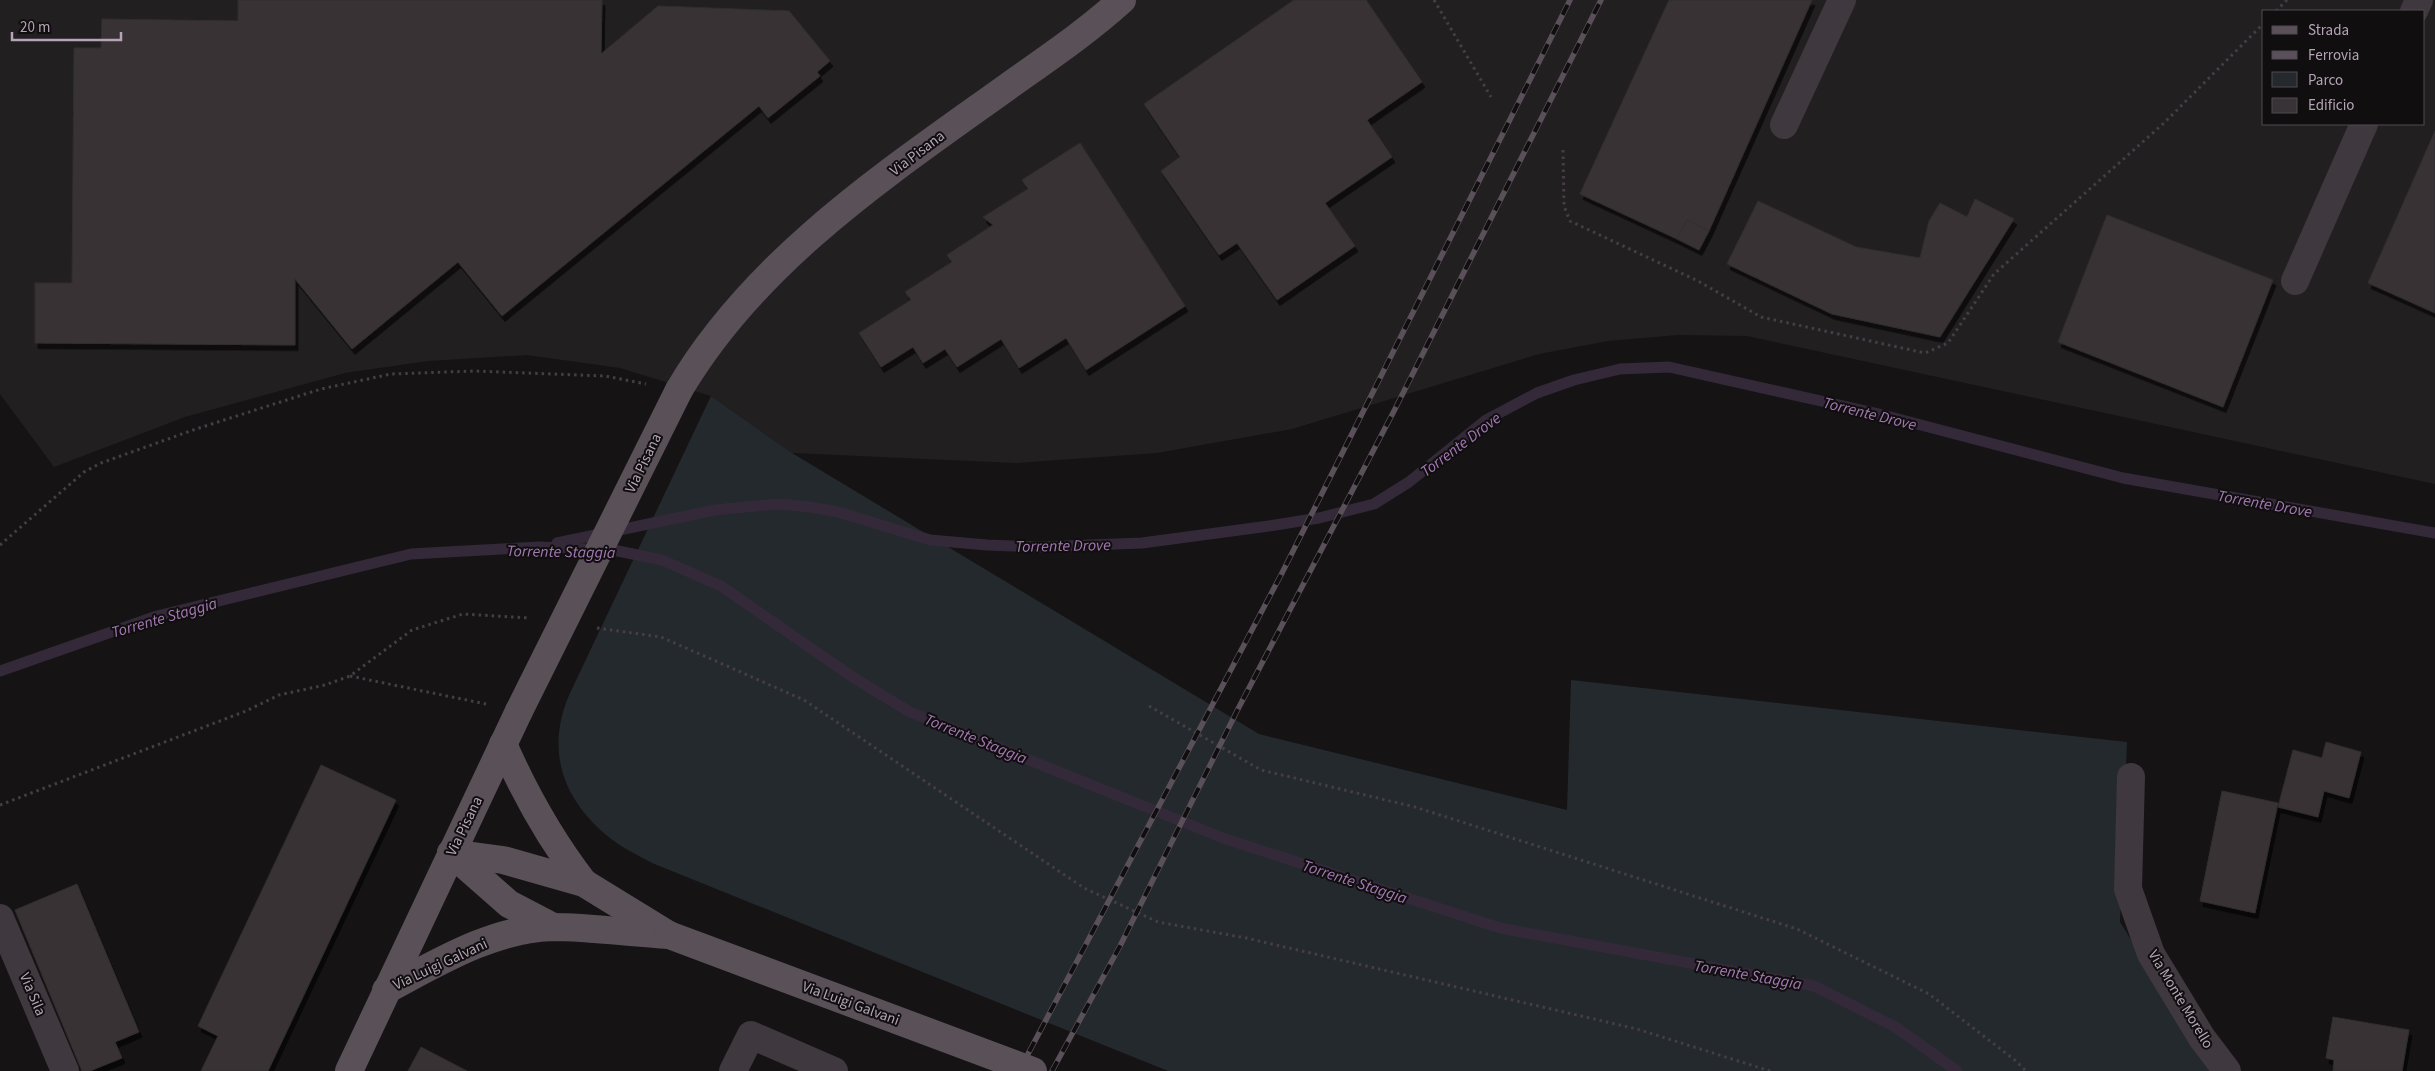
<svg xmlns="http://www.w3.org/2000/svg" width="2435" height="1071" font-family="'Source Sans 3',sans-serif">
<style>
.built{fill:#221f21;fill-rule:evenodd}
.green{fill:#23292d}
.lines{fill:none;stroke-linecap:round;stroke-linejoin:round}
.stream{stroke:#342939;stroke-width:11}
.building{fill:#373336;stroke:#312d30;filter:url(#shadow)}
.path{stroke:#463e46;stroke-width:3;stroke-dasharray:2.5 4;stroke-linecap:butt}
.minor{stroke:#3f383e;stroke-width:28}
.major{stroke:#595058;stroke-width:28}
.rail-casing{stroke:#595059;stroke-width:5.5}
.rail{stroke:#100e0f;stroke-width:4;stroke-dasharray:11;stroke-linecap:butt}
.major-bridge{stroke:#595058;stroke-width:28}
.labels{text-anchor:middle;stroke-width:4;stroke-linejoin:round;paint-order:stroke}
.street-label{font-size:15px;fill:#b5a4b6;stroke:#100e0f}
.water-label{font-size:16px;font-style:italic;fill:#a479b3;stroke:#100e0f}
</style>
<defs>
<filter id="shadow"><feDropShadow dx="3" dy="5.5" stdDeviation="0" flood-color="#0009"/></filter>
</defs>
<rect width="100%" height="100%" fill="#151314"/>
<path class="built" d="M0,0H2435V484L1747,336L1678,335L1608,341L1539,354L1292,429L1157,453L1016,463L792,453L711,396L620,368L527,355L428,361L345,373L185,417L54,467L0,394ZM2264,11H2424V124H2264Z"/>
<path class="green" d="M711,396L792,453L1259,734L1567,810L1571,680L2127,742L2120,922L2213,1071H1168L652,863C638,855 622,848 610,838C562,800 545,749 570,693Z"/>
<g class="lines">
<g class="stream">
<polyline points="557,543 715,510 778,504 810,507 838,512 930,540 987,545 1039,547 1142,543 1269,526 1319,518 1374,504 1409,482 1486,420 1537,393 1574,380 1620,369 1669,367 1879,414 2123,478 2435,533"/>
<polyline points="0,671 157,616 411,554 539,547 613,550 662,560 721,586 854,678 910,712 1223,838 1500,928 1814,986 1897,1028 1957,1071"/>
</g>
</g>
<g class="building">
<polygon points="238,0 602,0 601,54 658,6 789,11 830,61 817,72 820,76 768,118 759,106 502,316 458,262 352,349 295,279 295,345 35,343 35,283 72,283 74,48 101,48 102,19 238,21"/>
<polygon points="1294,0 1366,0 1422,82 1367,120 1392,157 1325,203 1355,246 1277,300 1237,243 1219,255 1161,171 1180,157 1144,104"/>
<polygon points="1669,0 1812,0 1709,231 1687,220 1677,239 1580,194"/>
<polygon points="2435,131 2435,313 2368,283"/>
<polygon points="1080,143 1185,306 1086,370 1066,338 1019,368 1001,339 957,367 945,349 923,363 913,347 881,367 859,333 911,300 905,292 952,262 947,255 993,225 983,217 1028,189 1022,180"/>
<polygon points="1975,199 2014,219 1940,337 1832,314 1727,264 1758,201 1856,247 1920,258 1929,221 1940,203 1967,217"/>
<polygon points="2107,215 2273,280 2223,407 2058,342"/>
<polygon points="1687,220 1709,231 1699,250 1677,239"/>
<polygon points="2326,742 2361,752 2349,798 2324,791 2318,817 2278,807 2293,750 2322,758"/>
<polygon points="321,765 396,800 268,1071 201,1071 218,1036 198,1026"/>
<polygon points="2222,791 2278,803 2255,913 2200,901"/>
<polygon points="77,884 139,1032 115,1042 122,1058 90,1071 82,1071 15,910"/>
<polygon points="2333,1017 2409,1030 2402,1071 2333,1071 2334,1060 2326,1058"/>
<polygon points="421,1047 467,1071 408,1071"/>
</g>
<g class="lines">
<g class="path">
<polyline points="1434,0 1491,97"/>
<polyline points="2276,11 2287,0"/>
<polyline points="1563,150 1564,206 1570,221 1698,281 1761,317 1925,353 1948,343 1994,274 2164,123 2264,23"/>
<polyline points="0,545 84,472 101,463 196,429 321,389 391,374 475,371 605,376 646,384"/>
<polyline points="597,628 661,637 804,700 1084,888 1158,922 1246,938 1637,1029 1770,1071"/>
<polyline points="350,676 486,704"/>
<polyline points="1149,706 1261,770 1415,807 1797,929 1929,994 2016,1061 2026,1071"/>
<polyline points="0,805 246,711 279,695 325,685 350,676 412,630 463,614 529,618"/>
</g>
<g class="minor">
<polyline points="2414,11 2419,0"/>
<polyline points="1784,125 1842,0"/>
<polyline points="2295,281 2364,124"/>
<polyline points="2131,777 2128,889 2151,954 2202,1038 2227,1071"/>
<polyline points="0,918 65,1071"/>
<polyline points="733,1071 751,1035 834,1071"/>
</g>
<g class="major">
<path d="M679,390C756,259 889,172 1010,85C1048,58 1088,31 1122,0"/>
<path d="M503,744C525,794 550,839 584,883"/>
<polyline points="451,853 503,860 584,883 667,934"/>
<polyline points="451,853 509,904 553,927"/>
<path d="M386,990C437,963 492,929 552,927C590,927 631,933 669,935"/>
<polyline points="349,1071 519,711"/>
</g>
<g class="rail-casing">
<g id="rail">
<polyline points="1019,1071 1282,573 1570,0"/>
<polyline points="1052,1071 1120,946 1238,709 1394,411 1601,0"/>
</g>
</g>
<use href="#rail" class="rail"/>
<g class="major-bridge">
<polyline points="519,711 679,390"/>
<polyline points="669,935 1033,1071"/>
</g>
</g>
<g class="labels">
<g class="street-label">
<text transform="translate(917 153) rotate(-37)" y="5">Via Pisana</text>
<text transform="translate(643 463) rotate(-64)" y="5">Via Pisana</text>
<text transform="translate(464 826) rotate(-64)" y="5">Via Pisana</text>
<text transform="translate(440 964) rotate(-25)" y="5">Via Luigi Galvani</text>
<text transform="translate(33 994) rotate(67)" y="5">Via Sila</text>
<text transform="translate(2181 999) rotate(59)" y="5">Via Monte Morello</text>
<text transform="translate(851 1003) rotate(20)" y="5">Via Luigi Galvani</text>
</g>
<g class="water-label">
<text transform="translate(1870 413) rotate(14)" y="6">Torrente Drove</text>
<text transform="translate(1460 444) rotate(-37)" y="6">Torrente Drove</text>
<text transform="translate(2265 503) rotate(10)" y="6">Torrente Drove</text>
<text transform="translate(1063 545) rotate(-1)" y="6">Torrente Drove</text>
<text transform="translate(561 551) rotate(1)" y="6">Torrente Staggia</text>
<text transform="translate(164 617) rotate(-16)" y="6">Torrente Staggia</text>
<text transform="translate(976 738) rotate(22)" y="6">Torrente Staggia</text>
<text transform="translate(1355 881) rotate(18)" y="6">Torrente Staggia</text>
<text transform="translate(1748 974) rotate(10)" y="6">Torrente Staggia</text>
</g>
</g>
<rect x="2262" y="10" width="162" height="115" fill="#100e0f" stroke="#524a52"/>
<rect x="2272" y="26" width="25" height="8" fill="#595058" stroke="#524a52"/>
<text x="2308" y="35" font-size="15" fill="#b5a4b6">Strada</text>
<rect x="2272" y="51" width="25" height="8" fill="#595059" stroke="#524a52"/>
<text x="2308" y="60" font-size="15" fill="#b5a4b6">Ferrovia</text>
<rect x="2272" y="72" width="25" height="15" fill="#23292d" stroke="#524a52"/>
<text x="2308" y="85" font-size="15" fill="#b5a4b6">Parco</text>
<rect x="2272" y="98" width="25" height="15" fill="#373336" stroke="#524a52"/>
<text x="2308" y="110" font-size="15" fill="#b5a4b6">Edificio</text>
<path d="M12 32v8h109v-8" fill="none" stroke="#b5a4b6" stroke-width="2.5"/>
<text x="20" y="32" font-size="15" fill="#b5a4b6" stroke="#100e0f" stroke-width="4" paint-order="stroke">20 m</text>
</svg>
